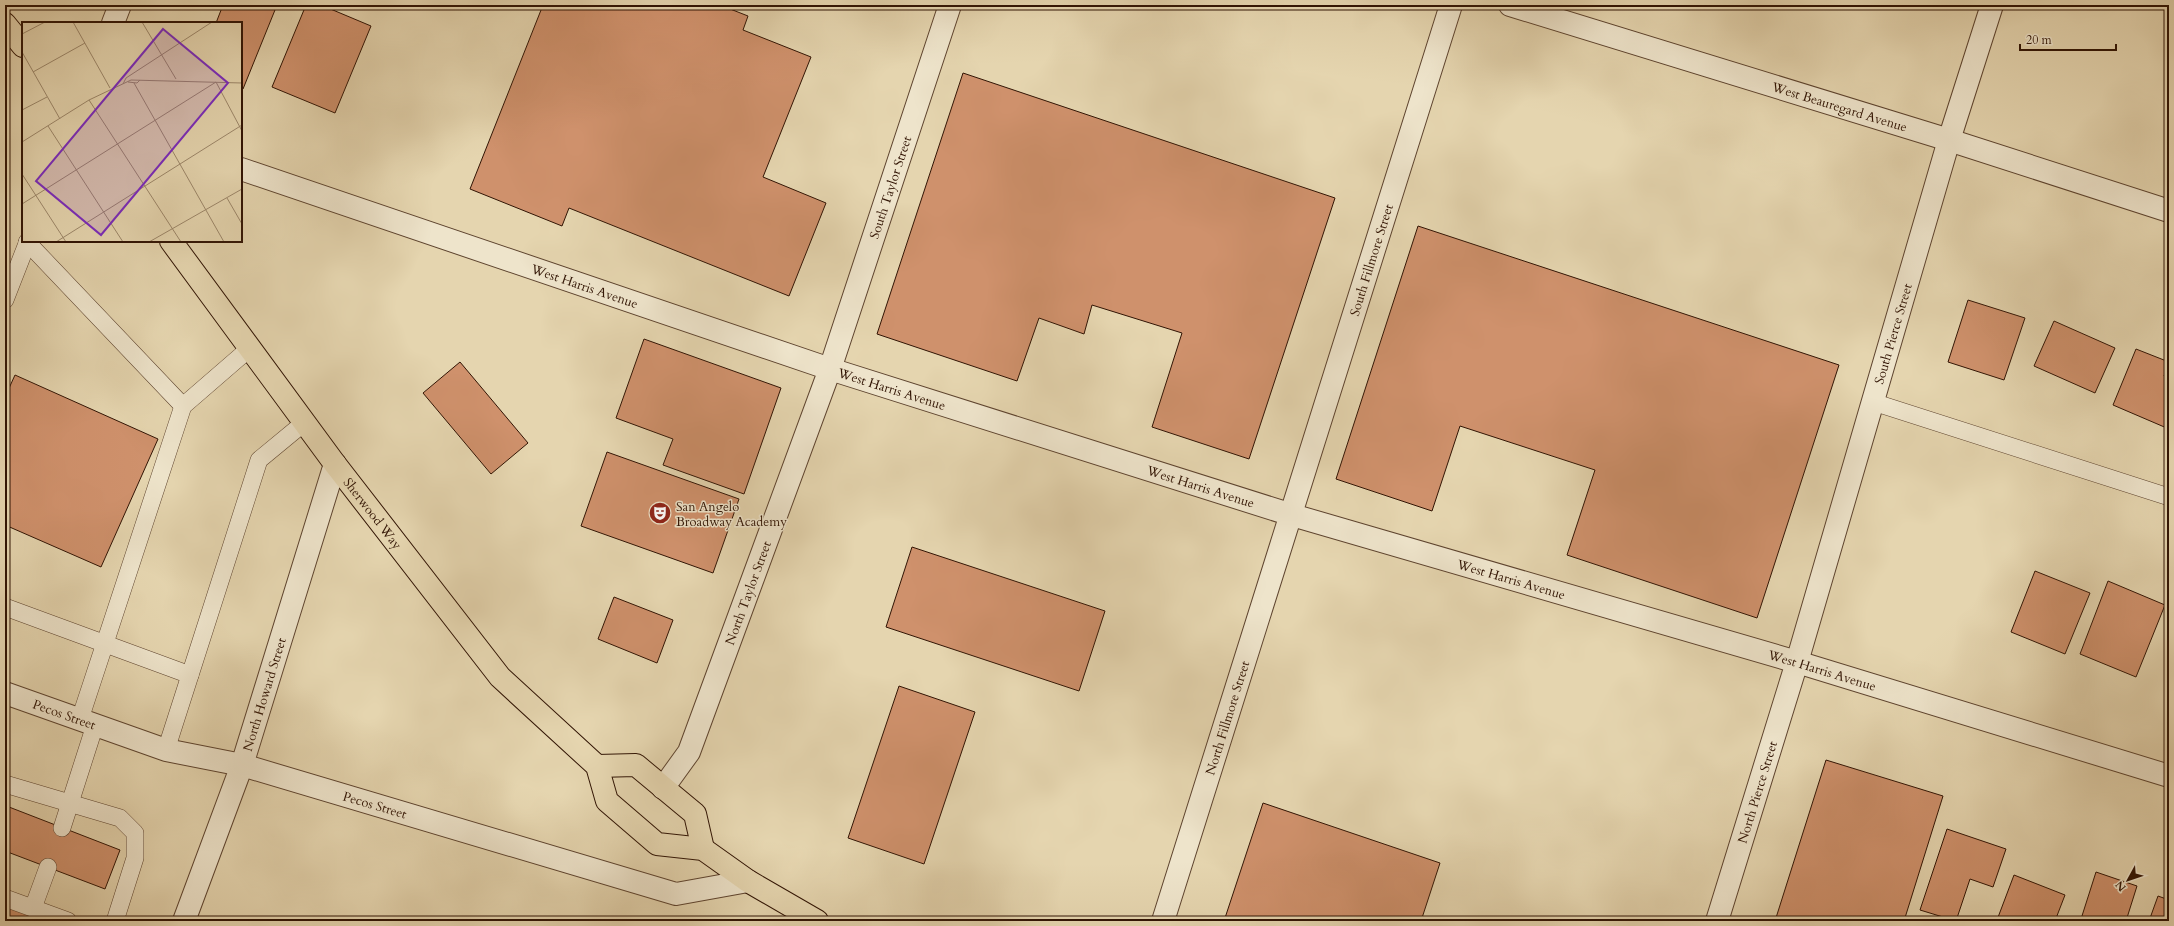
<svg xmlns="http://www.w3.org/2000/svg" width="2174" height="926" font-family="Cardo,serif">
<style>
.building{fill:#cf916c;stroke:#311404}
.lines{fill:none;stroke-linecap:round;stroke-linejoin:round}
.service-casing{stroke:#5e442f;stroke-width:18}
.minor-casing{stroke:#5e442f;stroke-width:24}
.tertiary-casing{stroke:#5e442f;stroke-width:24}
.primary-casing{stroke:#311404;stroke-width:24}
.service{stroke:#eee4cb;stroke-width:17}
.minor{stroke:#eee4cb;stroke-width:22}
.tertiary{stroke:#eee4cb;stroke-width:22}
.primary{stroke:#e5d5af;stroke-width:22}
.labels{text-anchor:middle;stroke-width:3;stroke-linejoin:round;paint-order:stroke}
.street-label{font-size:13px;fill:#311404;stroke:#eee4cb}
.poi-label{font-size:13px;fill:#311404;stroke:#eee4cb;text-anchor:start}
.inset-road{fill:none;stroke:#9d886b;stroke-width:1}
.view{fill:#7b2cbf;fill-opacity:0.15;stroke:#7b2cbf;stroke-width:2}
.inset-edge{fill:none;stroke:#311404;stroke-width:2}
</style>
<rect width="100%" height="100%" fill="#e5d5af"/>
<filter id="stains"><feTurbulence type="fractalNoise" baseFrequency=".005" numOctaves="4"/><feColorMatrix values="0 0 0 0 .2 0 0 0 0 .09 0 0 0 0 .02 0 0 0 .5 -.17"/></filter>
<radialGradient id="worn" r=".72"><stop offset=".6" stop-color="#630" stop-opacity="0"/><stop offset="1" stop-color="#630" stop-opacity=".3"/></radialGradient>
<g class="building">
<polygon points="223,5 277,5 243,89 241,88 241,23 216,23"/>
<polygon points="306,5 321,5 371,26 335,113 272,87"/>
<polygon points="543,5 720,5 748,16 743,30 811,57 763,177 826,203 789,296 569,208 562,226 470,189"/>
<polygon points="963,73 1335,198 1249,459 1152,427 1182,333 1092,305 1084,334 1039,318 1017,381 877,334"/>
<polygon points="1418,226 1839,365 1757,618 1567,555 1595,470 1460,426 1432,511 1336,479"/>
<polygon points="1968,300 2025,318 2004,380 1948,362"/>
<polygon points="2054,321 2115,348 2095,393 2034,366"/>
<polygon points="644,339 781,388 744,494 663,465 673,439 616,418"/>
<polygon points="2136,349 2169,362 2164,376 2169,378 2169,429 2113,405"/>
<polygon points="460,362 528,443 491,474 423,393"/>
<polygon points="15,375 158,439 101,567 5,525 5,397"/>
<polygon points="607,452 739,499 713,573 581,526"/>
<polygon points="912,547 1105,611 1079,691 886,627"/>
<polygon points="2035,571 2090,593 2065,654 2011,632"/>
<polygon points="2108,581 2165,605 2136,677 2080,654"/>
<polygon points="614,597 673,620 657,663 598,639"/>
<polygon points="899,686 975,712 924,864 848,838"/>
<polygon points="1826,760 1943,796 1904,921 1775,921"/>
<polygon points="1263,803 1440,863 1421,921 1224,921"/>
<polygon points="9,807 120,850 105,889 5,851 5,818"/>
<polygon points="1947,829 2006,849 1993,887 1970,879 1956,921 1920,910"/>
<polygon points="2096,872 2137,886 2126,921 2088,921 2081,919"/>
<polygon points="2014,875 2065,895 2055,921 1997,920"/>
<polygon points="2158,896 2169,900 2169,921 2149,921"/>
<polygon points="5,906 47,921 5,921"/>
</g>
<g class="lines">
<g class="service-casing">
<g id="service">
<polyline points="27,242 183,406"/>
<polyline points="5,300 28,241"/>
<polyline points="1873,402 2169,497"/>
<polyline points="5,607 190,675"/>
<polyline points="80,719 183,406 250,348"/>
<polyline points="166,750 259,460 305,422"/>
<polyline points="5,784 120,818 135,833 135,858 115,921"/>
<polyline points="62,828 95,725"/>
<polyline points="5,898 68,921"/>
<polyline points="33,908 48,867"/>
</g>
</g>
<g class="minor-casing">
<g id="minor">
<polyline points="113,23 120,5"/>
<path id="s1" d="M241,169L830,369L1292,515L1797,662L2169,776"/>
<path id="s2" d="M242,765L335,464"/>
<path id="s3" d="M663,788L689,752L830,369L950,5"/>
<path id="s4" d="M1163,921L1451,5"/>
<path id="s5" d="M1717,921L1797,662L1949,140L1992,5"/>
</g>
</g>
<g class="tertiary-casing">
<g id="tertiary">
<path id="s6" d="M1510,5L1949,140L2169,211"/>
<path id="s7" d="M5,693L166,750L242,765L676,894L748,881"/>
<polyline points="184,921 242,765"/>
</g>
</g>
<g class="primary-casing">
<g id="primary">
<polyline points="5,24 23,46"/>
<path id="s8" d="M171,241L335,464L500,677L597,766L607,801L657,844L703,849L748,881L817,921"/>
<polyline points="597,766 636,765 695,814 703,849"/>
</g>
</g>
<use href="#service" class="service"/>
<use href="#minor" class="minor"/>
<use href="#tertiary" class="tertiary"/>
<use href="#primary" class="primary"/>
</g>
<defs>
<g id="theatre-disc" transform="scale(1.15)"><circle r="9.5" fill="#8f2418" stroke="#eee4cb"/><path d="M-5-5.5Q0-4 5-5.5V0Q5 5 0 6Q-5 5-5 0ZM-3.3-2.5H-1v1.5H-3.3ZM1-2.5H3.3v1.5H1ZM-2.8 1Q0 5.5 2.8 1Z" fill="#fff"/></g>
</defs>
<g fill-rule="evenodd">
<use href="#theatre-disc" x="660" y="513"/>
</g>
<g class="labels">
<g class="street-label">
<text dy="5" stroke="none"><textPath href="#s6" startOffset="345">West Beauregard Avenue</textPath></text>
<text dy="5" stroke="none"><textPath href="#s3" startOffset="644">South Taylor Street</textPath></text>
<text dy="5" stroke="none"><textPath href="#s4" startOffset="693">South Fillmore Street</textPath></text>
<text dy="5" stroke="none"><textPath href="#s1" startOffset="363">West Harris Avenue</textPath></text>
<text dy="5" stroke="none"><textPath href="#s5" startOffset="613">South Pierce Street</textPath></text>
<text dy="5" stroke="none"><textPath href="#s1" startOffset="687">West Harris Avenue</textPath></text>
<text dy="5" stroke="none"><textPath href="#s1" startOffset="1011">West Harris Avenue</textPath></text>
<text dy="5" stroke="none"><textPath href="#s8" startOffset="339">Sherwood Way</textPath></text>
<text dy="5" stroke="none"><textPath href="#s1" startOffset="1335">West Harris Avenue</textPath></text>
<text dy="5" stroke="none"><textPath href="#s3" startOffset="214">North Taylor Street</textPath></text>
<text dy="5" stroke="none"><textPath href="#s1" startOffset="1659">West Harris Avenue</textPath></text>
<text dy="5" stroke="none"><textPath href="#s2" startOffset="74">North Howard Street</textPath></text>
<text dy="5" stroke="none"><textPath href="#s7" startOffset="63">Pecos Street</textPath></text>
<text dy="5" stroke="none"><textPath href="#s4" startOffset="213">North Fillmore Street</textPath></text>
<text dy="5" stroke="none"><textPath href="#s5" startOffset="135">North Pierce Street</textPath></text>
<text dy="5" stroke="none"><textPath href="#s7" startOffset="387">Pecos Street</textPath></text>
</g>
<g class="poi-label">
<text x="676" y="511">San Angelo<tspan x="676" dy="15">Broadway Academy</tspan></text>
</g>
</g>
<g transform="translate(22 22)">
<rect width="220" height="220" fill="#e5d5af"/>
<path class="inset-road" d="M51,0L88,66M120,0L154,57M0,12L23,0M0,30L38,97M11,50L63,21M106,60L115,61L118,58M112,61L202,220M101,62L104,56L190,0M67,78L159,220M0,88L25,75M26,104L101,220M0,120L67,78L109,58L220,61M0,152L44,220M205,176L220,202M0,182L194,60L220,109M34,220L220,103M127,220L220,167"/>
<path class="view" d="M141,7L206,61L79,213L14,159Z"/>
<rect width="220" height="220" class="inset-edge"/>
</g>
<rect width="2174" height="926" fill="none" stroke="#e5d5af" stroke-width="20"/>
<rect x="6" y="6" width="2162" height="914" fill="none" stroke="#311404" stroke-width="2"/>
<rect x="10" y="10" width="2154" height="906" fill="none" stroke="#311404"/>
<g transform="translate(2128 880) rotate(230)" stroke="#eee4cb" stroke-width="3" paint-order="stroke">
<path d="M0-3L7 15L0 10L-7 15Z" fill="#311404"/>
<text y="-6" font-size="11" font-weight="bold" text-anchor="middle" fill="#311404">N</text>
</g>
<path d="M2020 44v6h96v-6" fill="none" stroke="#311404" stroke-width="2"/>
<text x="2026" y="44" font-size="12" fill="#311404" stroke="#eee4cb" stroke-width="3" paint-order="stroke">20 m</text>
<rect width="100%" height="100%" filter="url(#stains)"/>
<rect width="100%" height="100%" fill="url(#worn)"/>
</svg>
